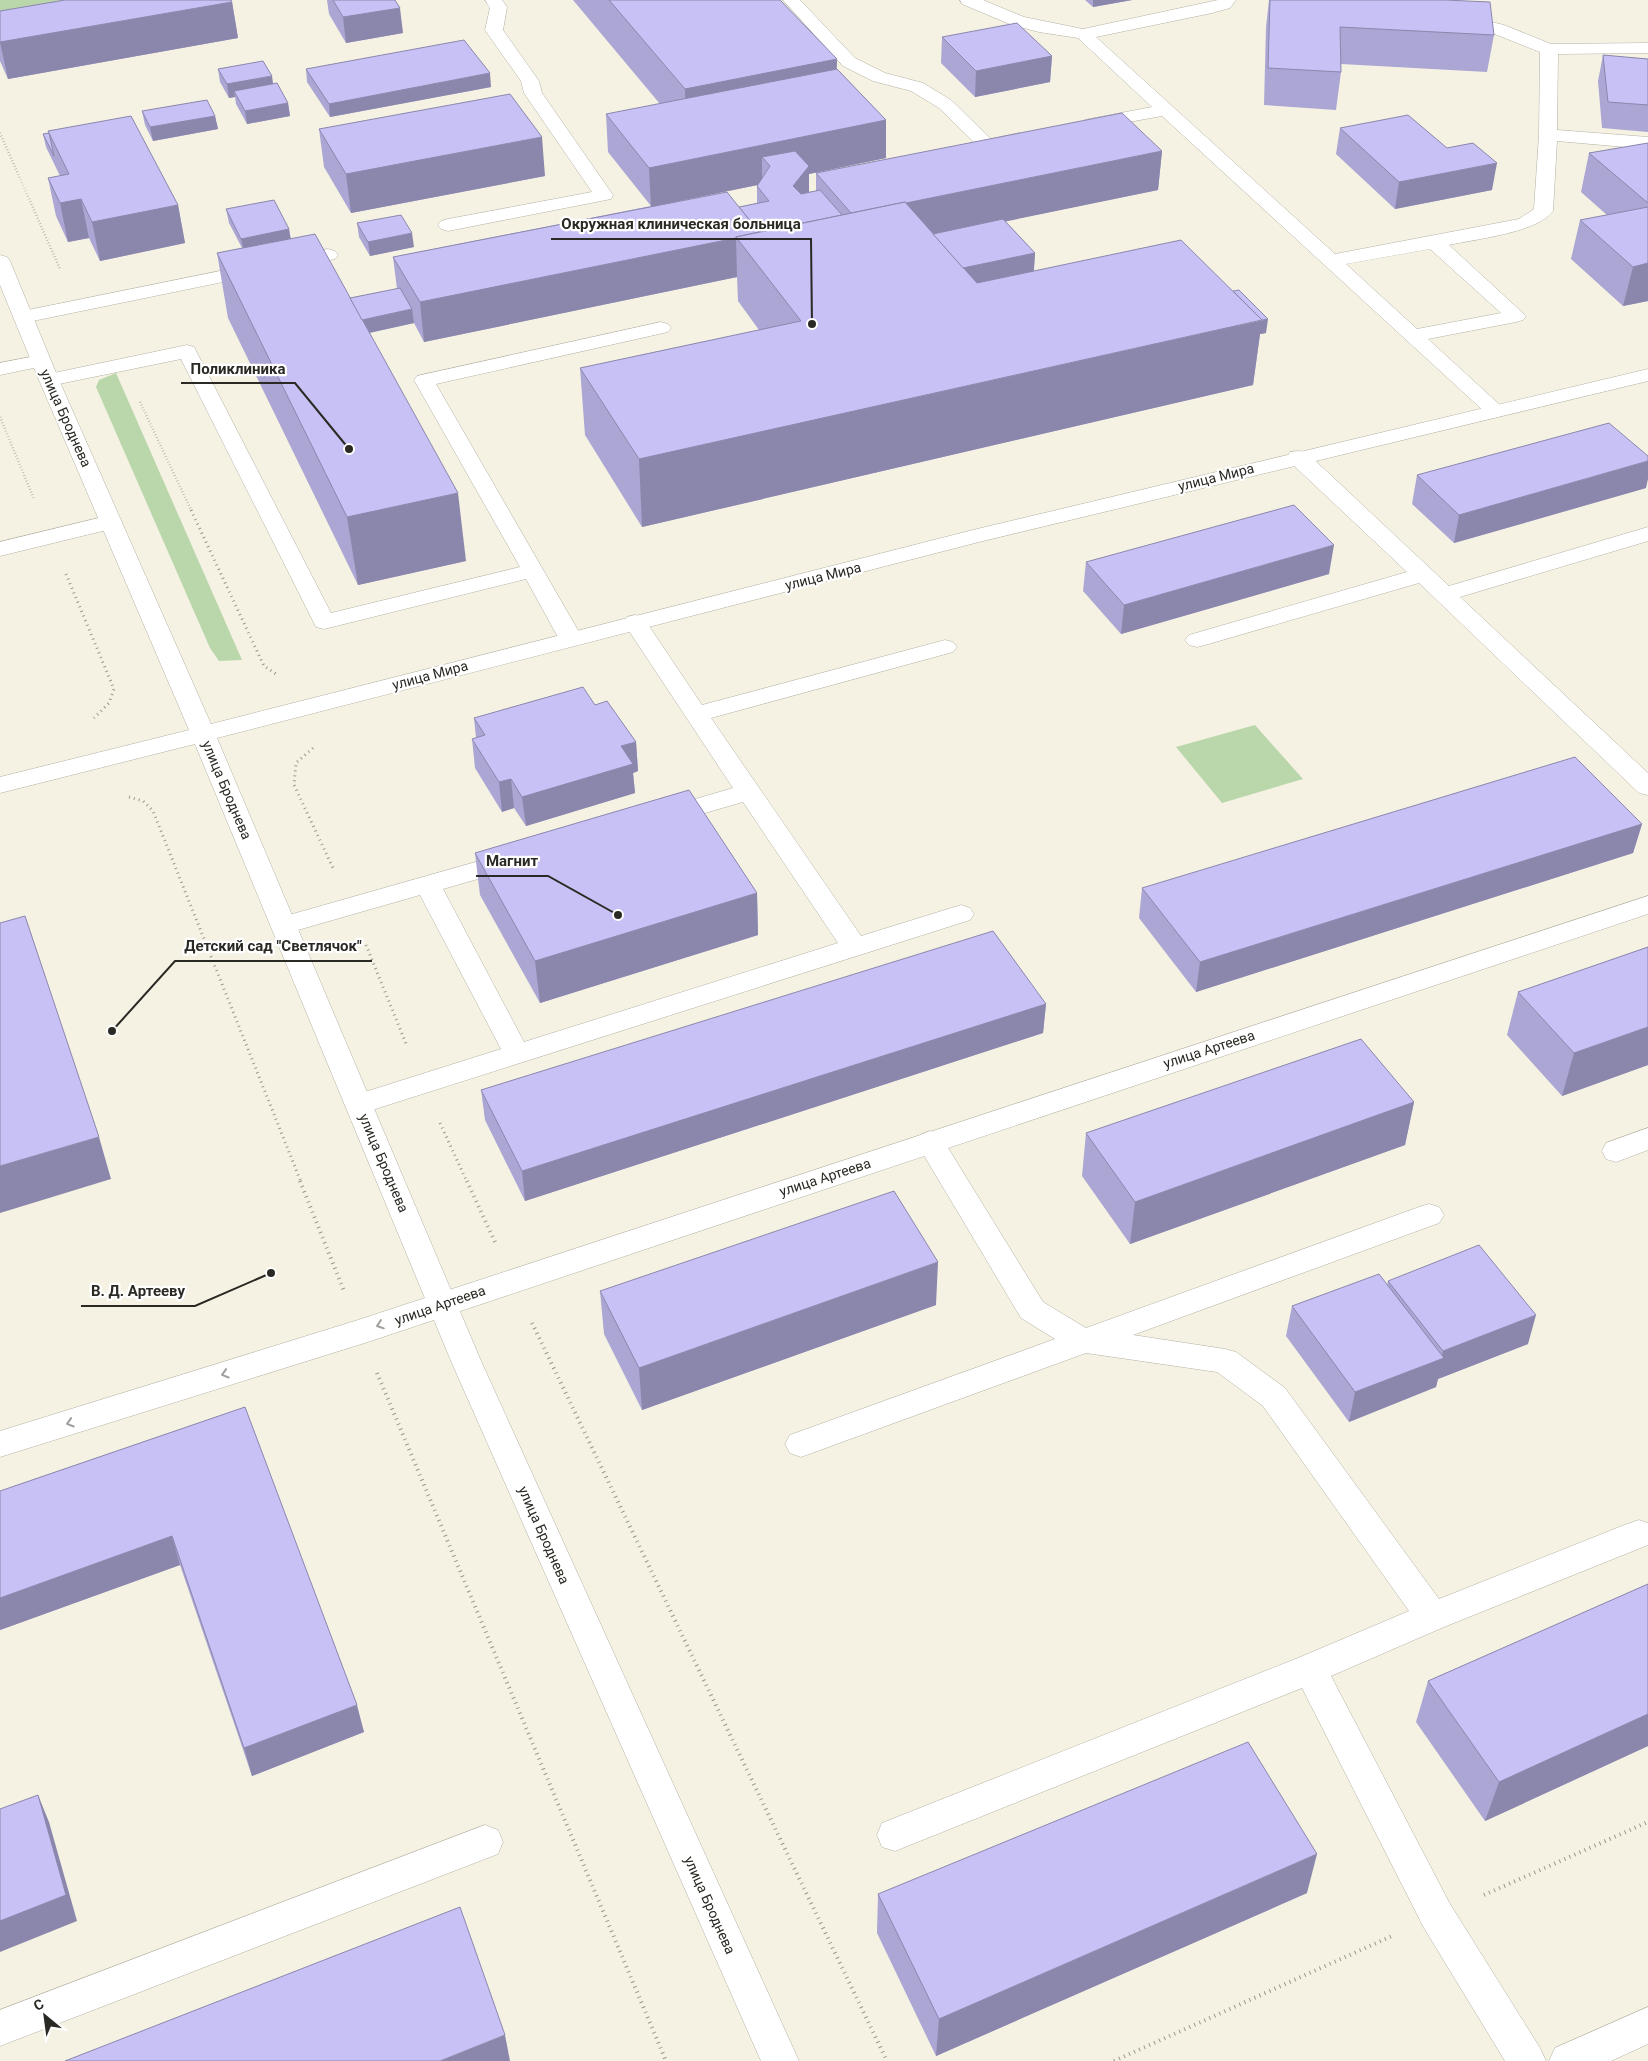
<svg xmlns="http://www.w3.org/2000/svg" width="1648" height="2061" font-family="Roboto,sans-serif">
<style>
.green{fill:#bad7ab}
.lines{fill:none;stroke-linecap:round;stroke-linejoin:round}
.lane-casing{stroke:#b4b1a4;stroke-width:1}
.street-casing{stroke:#b4b1a4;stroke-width:1}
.secondary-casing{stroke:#b4b1a4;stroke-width:1}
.path-far2{stroke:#9a988d;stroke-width:2.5;stroke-dasharray:0.5 2.5;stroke-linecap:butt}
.path-far1{stroke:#9a988d;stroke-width:3;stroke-dasharray:1 4;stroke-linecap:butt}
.path{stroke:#9a988d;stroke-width:4;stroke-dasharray:1 4.5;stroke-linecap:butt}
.lane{fill:#fff;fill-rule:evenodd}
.street{fill:#fff;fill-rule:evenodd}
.secondary{fill:#fff;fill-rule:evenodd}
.wall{fill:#aba6d3;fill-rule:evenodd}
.shaded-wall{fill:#8b87ac}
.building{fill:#c7c1f5;stroke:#8b87ac}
.oneway{stroke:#9f9f9c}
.labels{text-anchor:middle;stroke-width:4.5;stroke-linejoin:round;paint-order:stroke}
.street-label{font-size:14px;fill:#2a2923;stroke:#fff}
.leader{fill:none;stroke:#2a2923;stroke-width:2}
.callout-dot{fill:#2a2923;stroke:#fff;stroke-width:2}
.callout-label{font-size:15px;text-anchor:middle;font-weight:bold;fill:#2a2923;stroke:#fff;stroke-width:4.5;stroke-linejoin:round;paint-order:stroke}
</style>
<rect width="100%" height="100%" fill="#f5f2e4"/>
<g class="green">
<polygon points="0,0 135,0 0,24"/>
<polygon points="116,373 242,660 219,661 210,648 96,387 99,380"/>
<polygon points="1255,725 1303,779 1222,803 1176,747"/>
</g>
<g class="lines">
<g class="lane-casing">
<g id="lane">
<polygon points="485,0 502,0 507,7 503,30 539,81 542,93 613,195 611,199 448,231 441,229 438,225 441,221 448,219 592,192 524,93 521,81 485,30 490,8"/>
<path d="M783,0H800L855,58L885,73L923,83L951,100L991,139L1019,133L1025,134L1028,138L1025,142C1012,145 994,152 981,149L939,108L911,91L873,81L843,66Z"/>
<path d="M960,0H983L1024,17L1083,29L1218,0H1236L1230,8L1212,13L1096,37L1335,254L1519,219L1534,209L1539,135L1540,52L1492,33L1452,23L1449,19L1452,15L1458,14L1504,25L1551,44L1648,43V53L1558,54L1557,130L1648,137V149L1557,141L1553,211C1537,233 1475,239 1449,245L1526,316L1523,320L1516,322L1428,339L1501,406L1505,410L1501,414L1494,416L1487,414L1162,116L1090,129L1084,128L1081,124L1084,120L1152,107L1078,38L1039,32L1012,25L962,4ZM1430,249L1501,313L1417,329L1346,264Z"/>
<polygon points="328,249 335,251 338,255 335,259 23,323 16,321 13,317 16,313 23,311"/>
<polygon points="661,322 668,324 671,328 668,332 436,384 583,639 579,644 571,646 563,644 559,639 526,579 324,629 316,627 181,359 49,386 42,384 39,380 42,376 49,374 187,345 194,347 331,613 520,567 414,380 417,376"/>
<polygon points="41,355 48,357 51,361 48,365 0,375 0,363"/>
<polygon points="1298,451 1306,452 1449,586 1648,527 1648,541 1460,597 1648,773 1648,795 1639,793 1419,583 1205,645 1197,647 1189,645 1185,640 1189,635 1407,572 1290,462 1287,457 1290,452"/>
<polygon points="111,515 119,517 122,522 119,527 0,556 0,542"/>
<polygon points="635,615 643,617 702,705 945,640 953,642 957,647 953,652 711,718 861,936 961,905 970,908 974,914 970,920 369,1111 359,1114 349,1111 345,1104 349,1097 501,1049 420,895 284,934 275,931 271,925 275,919 514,851 523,854 527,860 523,866 443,889 524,1042 838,943 743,802 663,825 654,823 650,817 654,811 733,788 623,622 627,617"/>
<polygon points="1648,1128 1648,1150 1616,1162 1606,1159 1602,1151 1606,1143"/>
<polygon points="930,1131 940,1135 1043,1302 1086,1328 1419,1207 1429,1204 1439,1207 1444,1215 1439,1223 1133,1335 1225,1349 1236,1352 1285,1388 1439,1599 1627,1524 1639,1520 1648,1523 1648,1545 1444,1627 1331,1676 1450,1904 1540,2048 1546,2061 1505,2061 1424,1928 1302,1688 895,1851 882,1847 877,1835 882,1823 1298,1658 1409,1611 1263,1406 1217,1372 1086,1353 812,1453 801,1457 790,1453 785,1444 790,1435 1055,1339 1021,1318 916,1142 920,1135"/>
<polygon points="485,1825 498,1830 503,1842 498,1854 0,2046 0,2010"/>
</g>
</g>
<g class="street-casing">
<polygon id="street" points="1648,896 1648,914 371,1341 0,1457 0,1431 358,1320"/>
</g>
<g class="secondary-casing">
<g id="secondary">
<polygon points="0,255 7,257 10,261 59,380 211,724 973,530 1648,369 1648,381 979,542 217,738 481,1361 799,2061 761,2061 451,1361 195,744 0,793 0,777 189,730 39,380 0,285"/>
<polygon points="1648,2007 1648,2044 1611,2061 1549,2061 1555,2048"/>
</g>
</g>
<g class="path-far2">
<polyline points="0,133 60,269"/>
<polyline points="140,402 192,512"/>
<polyline points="0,417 34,499"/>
</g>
<g class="path-far1">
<polyline points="191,510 264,666 276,674"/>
<polyline points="66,574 114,689 109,703 94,718"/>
<polyline points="313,748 296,763 294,785 333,868"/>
<polyline points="129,797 143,801 153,811 301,1182"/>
<polyline points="366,945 407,1046"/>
<polyline points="440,1123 467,1182"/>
</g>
<g class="path">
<polyline points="300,1181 344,1291"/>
<polyline points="467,1181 495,1242"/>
<polyline points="532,1323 887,2061"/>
<polyline points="377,1373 666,2061"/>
<polyline points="1484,1895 1648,1822"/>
<polyline points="1114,2061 1392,1936"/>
</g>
<use href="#lane" class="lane"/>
<use href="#street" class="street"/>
<use href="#secondary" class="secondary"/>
</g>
<g class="wall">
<polygon points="327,0 395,0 403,33 346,43 329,14"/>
<path d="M573,0H780L837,69L886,120V158L809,174V192L816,191V173L1162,151L1158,190L1005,221L1035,253L1034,271L1266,333L1260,334L1253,385L642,527L585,435L580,368L759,330L738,301L737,277L424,342L414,323L369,333L466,561L358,585L228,318L217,253L242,248L229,223L226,209L289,229L291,239L350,298L397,289L393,257L651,206L608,152L606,114L660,104ZM758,185L757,186V203L739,207L668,203Z"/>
<polygon points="1085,0 1132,0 1093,7"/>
<polygon points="1269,0 1445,0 1494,35 1487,72 1341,64 1341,72 1336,110 1264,105 1266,27"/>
<polygon points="232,2 238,38 8,79 0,61 0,11"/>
<polygon points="942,37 1052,56 1050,82 975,97 941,63"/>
<polygon points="1603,55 1648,59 1648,132 1602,128 1598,81"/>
<polygon points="218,69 273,84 288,103 290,116 247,124 236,104 235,97 229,98 220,82"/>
<polygon points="306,69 491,87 330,117 307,82"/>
<polygon points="142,111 215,116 218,129 153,141 145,125"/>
<polygon points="1340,128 1492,190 1395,209 1336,154"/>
<polygon points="319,129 545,176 351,213 324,167"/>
<polygon points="49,133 178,205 185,243 100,261 89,238 68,242 56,216 48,178 60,176 46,147 43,134"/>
<polygon points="1648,143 1648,301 1623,306 1571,259 1580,220 1607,215 1581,192 1589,153"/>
<polygon points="357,223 414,247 370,256 359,237"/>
<polygon points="1417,475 1646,488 1454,543 1412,504"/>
<polygon points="1086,562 1329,574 1121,634 1083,591"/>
<polygon points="595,705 636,742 638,771 633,773 635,793 526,826 514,808 502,812 475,768 472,739 476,738 474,718"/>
<polygon points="1642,824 1633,853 1196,992 1139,918 1142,888"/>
<polygon points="475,853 757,893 758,935 540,1003 480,895"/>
<polygon points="1648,947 1648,1065 1562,1096 1507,1035 1518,992"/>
<polygon points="1046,1004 1043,1033 525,1201 485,1120 481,1090"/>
<polygon points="1414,1102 1405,1145 1130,1244 1082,1176 1086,1133"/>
<polygon points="1388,1281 1528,1344 1438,1379 1436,1387 1349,1422 1286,1336 1292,1306 1387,1285"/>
<polygon points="600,1291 936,1305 642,1410 604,1334"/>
<polygon points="245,1407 364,1732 252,1776 180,1565 0,1630 0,1491"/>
<polygon points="1648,1584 1648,1746 1485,1821 1416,1722 1428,1681"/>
<polygon points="1307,1893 936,2056 877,1933 878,1894"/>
</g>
<g class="shaded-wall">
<polygon points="1093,0 1132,0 1093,7"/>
<polygon points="232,2 238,38 8,79 0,42"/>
<polygon points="400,8 403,33 346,43 343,17"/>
<polygon points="1052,56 1050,82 975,97 976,71"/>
<polygon points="837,59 836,106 686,136 685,89"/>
<polygon points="490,73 491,87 330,117 329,104"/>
<polygon points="272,76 274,90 234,91 235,97 229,98 227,84"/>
<polygon points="288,103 290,116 247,124 245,111"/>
<polygon points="215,116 218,129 153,141 150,127"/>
<polygon points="886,120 886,158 809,174 809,192 794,213 770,166 762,157 762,184 651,207 649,168"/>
<polygon points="542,137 545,176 351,213 346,174"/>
<polygon points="1162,151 1158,190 906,242 852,214"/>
<polygon points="1497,163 1492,190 1395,209 1399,182"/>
<polygon points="81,199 89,238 68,242 60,203"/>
<polygon points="178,205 185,243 100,261 92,222"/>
<polygon points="289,229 291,243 244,252 241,239"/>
<polygon points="412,233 414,247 370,256 368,242"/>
<polygon points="736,238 737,277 424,342 420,302"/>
<polygon points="1035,253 1033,281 934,302 934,274"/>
<polygon points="1648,263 1648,301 1623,306 1633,267"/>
<polygon points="412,309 414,323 346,338 344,324"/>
<polygon points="1268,319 1266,333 1260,334 1253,385 642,527 639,459"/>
<polygon points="1648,461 1648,479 1646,488 1454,543 1459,515"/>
<polygon points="458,493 466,561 358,585 347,517"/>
<polygon points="1334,545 1329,574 1121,634 1124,605"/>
<polygon points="636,742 638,771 633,773 635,793 526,826 522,797 621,746"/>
<polygon points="511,779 514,808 502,812 499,782"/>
<polygon points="1642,824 1633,853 1196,992 1200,962"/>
<polygon points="757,893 758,935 540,1003 535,961"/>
<polygon points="1046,1004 1043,1033 525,1201 522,1171"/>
<polygon points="1648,1027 1648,1065 1562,1096 1574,1053"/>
<polygon points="1414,1102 1405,1145 1130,1244 1135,1202"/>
<polygon points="99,1137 111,1179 0,1213 0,1166"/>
<polygon points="938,1262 936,1305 642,1410 639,1368"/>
<polygon points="1536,1315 1528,1344 1438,1379 1436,1387 1349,1422 1355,1392 1441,1359 1443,1351"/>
<polygon points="172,1536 180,1565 0,1630 0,1598"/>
<polygon points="357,1705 364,1732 252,1776 244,1748"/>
<polygon points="1648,1714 1648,1746 1485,1821 1499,1782"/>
<polygon points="38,1795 49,1822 77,1921 0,1952 0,1921"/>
<polygon points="1317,1854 1307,1893 936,2056 939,2019"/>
<polygon points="505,2035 510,2061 440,2061"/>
</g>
<g class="building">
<polygon points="65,0 231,0 232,2 0,42 0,11"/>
<polygon points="333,0 395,0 400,8 343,17"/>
<polygon points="609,0 780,0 837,59 685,89"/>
<polygon points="1270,0 1445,0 1490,2 1494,35 1340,27 1341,72 1268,68"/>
<polygon points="1017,23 1052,56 976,71 942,37"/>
<polygon points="464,40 490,73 329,104 306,69"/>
<polygon points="1603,55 1648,59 1648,105 1608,102"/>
<polygon points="263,61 272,76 227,84 218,69"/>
<polygon points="837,69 886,120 649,168 606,114"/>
<polygon points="277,83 288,103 245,111 234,91"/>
<polygon points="510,94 542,137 346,174 319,129"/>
<polygon points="207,100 215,116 150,127 142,111"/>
<polygon points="1122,113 1162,151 906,203 905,202 851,213 816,173"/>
<polygon points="1408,115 1447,148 1473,143 1497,163 1399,182 1340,128"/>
<polygon points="131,116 178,205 92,222 81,199 60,203 48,178 69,174 48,131"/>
<polygon points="49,133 54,156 43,134"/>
<polygon points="1648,143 1648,203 1589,153"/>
<polygon points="795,151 809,166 793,186 801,194 820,190 842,215 759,232 739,207 769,201 757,186 770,166 762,157"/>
<polygon points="727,192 759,232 736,237 736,238 420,302 393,257"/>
<polygon points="274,200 289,229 241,239 226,209"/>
<polygon points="905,202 977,283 1181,240 1262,320 639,459 580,368 801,321 736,237"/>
<polygon points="1648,207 1648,263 1633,267 1580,220"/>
<polygon points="401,215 412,233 368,242 357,223"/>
<polygon points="1003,219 1035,253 963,268 933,234"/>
<polygon points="315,234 458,493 347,517 217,253"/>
<polygon points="400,288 412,309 362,320 350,298"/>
<polygon points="1239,290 1268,319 1262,320 1233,291"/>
<polygon points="1609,423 1648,456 1648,461 1459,515 1417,475"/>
<polygon points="1294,505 1334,545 1124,605 1086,562"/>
<polygon points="583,687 595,705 607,701 636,742 621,746 633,764 522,797 511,779 499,782 472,739 485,735 474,718"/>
<polygon points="1575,757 1642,824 1200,962 1142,888"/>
<polygon points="689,790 757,893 535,961 475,853"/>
<polygon points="25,916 99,1137 0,1166 0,923"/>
<polygon points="993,931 1046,1004 522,1171 481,1090"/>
<polygon points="1648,947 1648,1027 1574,1053 1518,992"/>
<polygon points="1361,1039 1414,1102 1135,1202 1086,1133"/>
<polygon points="894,1191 938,1262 639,1368 600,1291"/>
<polygon points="1479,1245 1536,1315 1443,1351 1388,1281"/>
<polygon points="1379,1274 1444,1358 1355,1392 1292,1306"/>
<polygon points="245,1407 357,1705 244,1748 172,1536 0,1598 0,1491"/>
<polygon points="1648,1584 1648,1714 1499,1782 1428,1681"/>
<polygon points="1248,1742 1317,1854 939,2019 878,1894"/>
<polygon points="38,1795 66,1895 0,1921 0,1809"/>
<polygon points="460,1907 505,2035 440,2061 65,2061"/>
</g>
<defs><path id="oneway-chevron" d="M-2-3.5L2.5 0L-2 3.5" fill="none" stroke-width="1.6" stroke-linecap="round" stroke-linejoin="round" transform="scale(1.25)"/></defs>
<g class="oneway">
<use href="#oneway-chevron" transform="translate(380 1325) rotate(161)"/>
<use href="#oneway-chevron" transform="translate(225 1374) rotate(163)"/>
<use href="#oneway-chevron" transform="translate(70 1423) rotate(163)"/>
</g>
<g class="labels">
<g class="street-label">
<text transform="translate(66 418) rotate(66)" y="5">улица Броднева</text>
<text transform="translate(1216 477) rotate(-14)" y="5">улица Мира</text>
<text transform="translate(823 576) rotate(-14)" y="5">улица Мира</text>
<text transform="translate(430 675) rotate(-15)" y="5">улица Мира</text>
<text transform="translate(227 790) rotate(67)" y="5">улица Броднева</text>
<text transform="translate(1209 1049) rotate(-18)" y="5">улица Артеева</text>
<text transform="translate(384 1163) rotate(67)" y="5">улица Броднева</text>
<text transform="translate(825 1177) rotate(-18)" y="5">улица Артеева</text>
<text transform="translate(440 1305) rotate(-19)" y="5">улица Артеева</text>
<text transform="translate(544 1535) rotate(66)" y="5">улица Броднева</text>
<text transform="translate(710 1905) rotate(66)" y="5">улица Броднева</text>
</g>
</g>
<path class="leader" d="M812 324L811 239H551M349 449L295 383H181M618 915L548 876H476M112 1031L175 961H372M271 1273L195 1306H81"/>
<g class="callout-dot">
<circle cx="812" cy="324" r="5"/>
<circle cx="349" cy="449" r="5"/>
<circle cx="618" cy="915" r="5"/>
<circle cx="112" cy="1031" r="5"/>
<circle cx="271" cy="1273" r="5"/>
</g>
<g class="callout-label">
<text x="681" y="229">Окружная клиническая больница</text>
<text x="238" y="374">Поликлиника</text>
<text x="512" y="866">Магнит</text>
<text x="273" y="951">Детский сад "Светлячок"</text>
<text x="138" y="1296">В. Д. Артееву</text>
</g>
<g transform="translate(45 2016) rotate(331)" stroke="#ffffff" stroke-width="4" paint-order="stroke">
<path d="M0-4L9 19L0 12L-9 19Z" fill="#2a2923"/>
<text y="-8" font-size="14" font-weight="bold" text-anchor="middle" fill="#2a2923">С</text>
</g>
</svg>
